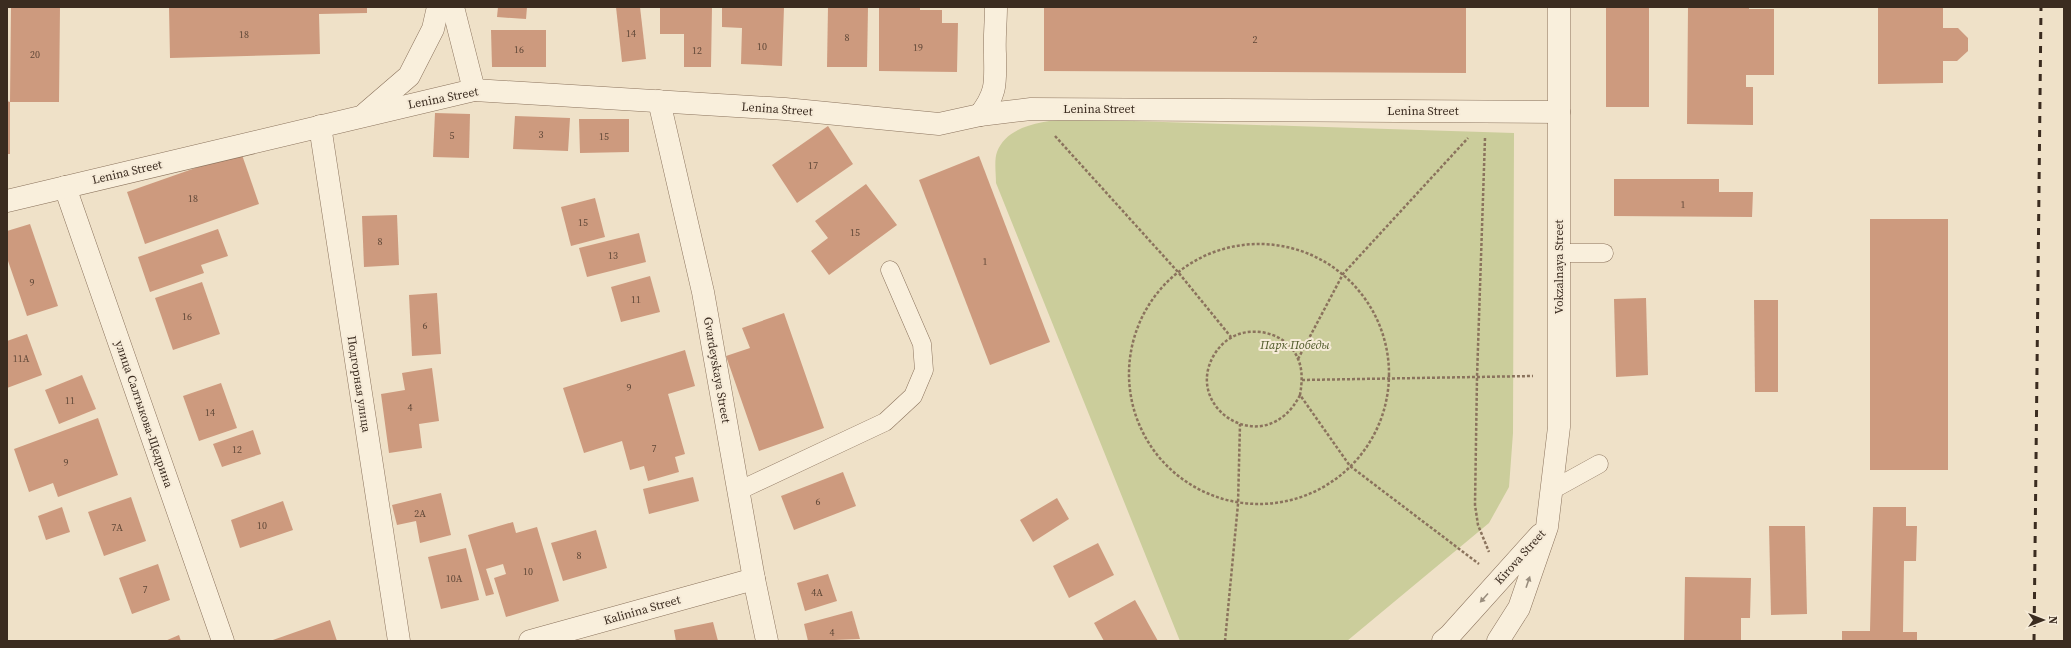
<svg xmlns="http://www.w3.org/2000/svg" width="2071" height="648" font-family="'Source Serif 4',serif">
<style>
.green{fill:#cbcd9b}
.building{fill:#cd9a7e}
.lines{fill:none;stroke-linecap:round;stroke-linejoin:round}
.service-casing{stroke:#8b735d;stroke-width:19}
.minor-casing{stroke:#8b735d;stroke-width:23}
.tertiary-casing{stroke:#8b735d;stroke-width:23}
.path{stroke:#8b735d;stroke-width:2.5;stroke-dasharray:3 2;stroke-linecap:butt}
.service{stroke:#f9efdc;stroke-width:18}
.minor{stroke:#f9efdc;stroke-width:22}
.tertiary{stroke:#f9efdc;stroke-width:22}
.rail{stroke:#3b2c20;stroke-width:3;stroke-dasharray:7 7;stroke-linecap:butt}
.oneway{fill:#9a8e7e}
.labels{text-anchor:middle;stroke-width:4;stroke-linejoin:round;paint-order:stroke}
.number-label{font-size:10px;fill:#604838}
.street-label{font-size:12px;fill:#3b2c20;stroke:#f6ebd8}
.park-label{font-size:12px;font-style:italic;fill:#4e5827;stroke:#f6ebd8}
</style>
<rect width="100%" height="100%" fill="#efe1c8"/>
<path class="green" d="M1069,119L1514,133L1513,433L1509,487L1489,523L1347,641H1180L996,183C996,174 994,160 997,152C1007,125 1044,121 1069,119Z"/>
<g class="building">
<polygon points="11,7 60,7 59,102 10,102 10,154 7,154 7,101 10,102"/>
<polygon points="169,7 367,7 367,13 319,14 320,54 170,58"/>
<polygon points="498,7 527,7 526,19 497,17"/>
<polygon points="616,7 640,7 646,59 622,62"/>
<polygon points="660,7 712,7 711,67 684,67 684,34 660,34"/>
<polygon points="722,7 784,7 782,66 741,64 742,28 722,27"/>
<polygon points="828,7 868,7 867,67 827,67"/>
<polygon points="879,7 920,7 920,10 942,10 942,23 958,23 957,72 879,71"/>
<polygon points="1044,7 1466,7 1466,73 1044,71"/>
<rect x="1606" y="7" width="43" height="100"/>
<polygon points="1688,7 1749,7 1749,9 1774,9 1774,75 1746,75 1746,87 1753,87 1753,125 1687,124"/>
<polygon points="1878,8 1943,8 1943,28 1958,28 1968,38 1968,51 1957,61 1943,61 1943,83 1878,84"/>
<polygon points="491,30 546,30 546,67 492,67"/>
<polygon points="435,113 470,114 469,158 433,157"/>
<polygon points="515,116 570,118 568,151 513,149"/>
<polygon points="579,119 629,119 629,152 580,153"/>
<polygon points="828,126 853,164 797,203 772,165"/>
<polygon points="241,152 259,204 145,244 127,192"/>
<polygon points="979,156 1050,342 990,365 919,180"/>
<polygon points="1614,179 1719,179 1719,192 1753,192 1752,217 1614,216"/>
<polygon points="866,184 897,225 829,275 811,251 828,238 815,221"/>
<polygon points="595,198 605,237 571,246 561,207"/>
<polygon points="397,215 399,265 364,267 362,216"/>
<rect x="1870" y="219" width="78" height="251"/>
<polygon points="30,224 58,306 27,316 7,258 7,231"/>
<polygon points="218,229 228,256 201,265 204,273 150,292 138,257"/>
<polygon points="639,233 646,262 587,277 579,248"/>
<polygon points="650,276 660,312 621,322 611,287"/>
<polygon points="202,282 220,334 173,350 155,298"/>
<polygon points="437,293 441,354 412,356 409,295"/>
<polygon points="1646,298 1648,375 1616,377 1614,299"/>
<polygon points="1754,300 1778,300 1778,392 1755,392"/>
<polygon points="784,313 824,428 759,451 726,356 750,348 742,328"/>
<polygon points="27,334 42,375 7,388 7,341"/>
<polygon points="685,350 695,386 668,394 685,454 675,457 679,472 648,481 644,466 630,470 622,441 584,453 563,388"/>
<polygon points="432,368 439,421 419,424 422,448 389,453 381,394 405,390 402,373"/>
<polygon points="82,375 96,409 59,424 45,390"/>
<polygon points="221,383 237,428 199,441 183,396"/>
<polygon points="98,418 118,475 58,497 53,483 29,492 14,449"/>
<polygon points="253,430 261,454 222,467 213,444"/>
<polygon points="843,472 856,506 794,530 781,496"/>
<polygon points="693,477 699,501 649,514 643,489"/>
<polygon points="441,493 451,535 420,543 416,521 397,525 392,505"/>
<polygon points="131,497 146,541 104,556 88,512"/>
<polygon points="1057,498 1069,519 1033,542 1020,520"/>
<polygon points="283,501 293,530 240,548 231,520"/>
<polygon points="62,507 70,532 46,540 38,516"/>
<polygon points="1873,507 1906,507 1906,526 1917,526 1916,561 1904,561 1903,632 1917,632 1917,641 1842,641 1842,631 1870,631"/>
<polygon points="513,522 516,533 537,527 559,601 506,617 494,578 506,574 503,564 486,569 494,594 486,596 468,535"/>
<polygon points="1769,526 1805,526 1807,614 1771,615"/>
<polygon points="596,530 607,568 563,581 551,543"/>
<polygon points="1098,543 1114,575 1069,598 1053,566"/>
<polygon points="466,548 479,600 441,609 428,557"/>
<polygon points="158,564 170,600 132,614 119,578"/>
<polygon points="828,574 837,601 805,611 797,583"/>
<polygon points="1685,577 1751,578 1750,618 1741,618 1741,641 1684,641"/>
<polygon points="1135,600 1158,641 1104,641 1094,623"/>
<polygon points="852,611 860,639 808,641 804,624"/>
<polygon points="330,620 337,641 270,641"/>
<polygon points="713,622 718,641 676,641 674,630"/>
<polygon points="179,635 181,641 165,641"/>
</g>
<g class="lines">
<g class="service-casing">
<g id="service">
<polyline points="1559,253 1604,253"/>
<polyline points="1552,490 1599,464"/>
<polyline points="738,491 885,422 913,396 924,370 922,344 890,270"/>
</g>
</g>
<g class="minor-casing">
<g id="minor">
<polyline points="453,7 474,90"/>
<polyline points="659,101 703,292 754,579 767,641"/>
<polyline points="366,113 409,76 433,29 438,7"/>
<path d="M980,115C998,91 995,82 995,54C994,38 996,23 996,7"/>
<polyline points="320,126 399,641"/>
<polyline points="65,187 223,641"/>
<polyline points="7,201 474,90 785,109 939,124 980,115 1031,109 1559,112"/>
<polyline points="530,641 754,579"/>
</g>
</g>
<g class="tertiary-casing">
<g id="tertiary">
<polyline points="1443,641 1450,635 1540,535"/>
<polyline points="1498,641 1519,608 1547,527 1559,427 1559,7"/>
</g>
</g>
<g class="path">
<polyline points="1055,136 1178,272 1231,337"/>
<polyline points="1485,138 1477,377 1475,505 1478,525 1489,552"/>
<circle cx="1259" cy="374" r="130"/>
<polyline points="1298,359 1343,274 1468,138"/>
<polyline points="1302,380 1533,376"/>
<path d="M1300,395C1266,462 1182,409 1214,355C1220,345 1228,338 1239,334C1261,327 1289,336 1298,359C1303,370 1302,383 1300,395L1350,466L1479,564"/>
<polyline points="1225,641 1238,504 1240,424"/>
</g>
<use href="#service" class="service"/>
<use href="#minor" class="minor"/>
<use href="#tertiary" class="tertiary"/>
<polyline class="rail" points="2034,641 2041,7"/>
</g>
<defs><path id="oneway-solid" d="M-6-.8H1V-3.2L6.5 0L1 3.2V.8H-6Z"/></defs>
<g class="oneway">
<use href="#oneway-solid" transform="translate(1528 582) rotate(-71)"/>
<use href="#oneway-solid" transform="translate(1484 598) rotate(132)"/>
</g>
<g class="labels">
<g class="number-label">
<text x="631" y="37">14</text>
<text x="244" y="38">18</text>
<text x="847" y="41">8</text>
<text x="1255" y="43">2</text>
<text x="762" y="50">10</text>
<text x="918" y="51">19</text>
<text x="519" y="53">16</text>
<text x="697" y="54">12</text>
<text x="35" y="58">20</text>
<text x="541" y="138">3</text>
<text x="452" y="139">5</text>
<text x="604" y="140">15</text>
<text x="813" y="169">17</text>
<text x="193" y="202">18</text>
<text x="1683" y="208">1</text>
<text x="583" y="226">15</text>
<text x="855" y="236">15</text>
<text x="380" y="245">8</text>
<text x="613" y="259">13</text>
<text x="985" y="265">1</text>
<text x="32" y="286">9</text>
<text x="636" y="303">11</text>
<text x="187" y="320">16</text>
<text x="425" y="329">6</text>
<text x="21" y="362">11А</text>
<text x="629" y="391">9</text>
<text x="70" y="404">11</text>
<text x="410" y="411">4</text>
<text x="210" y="416">14</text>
<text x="654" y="452">7</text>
<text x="237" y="453">12</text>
<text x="66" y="466">9</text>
<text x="818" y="505">6</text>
<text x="420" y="517">2А</text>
<text x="262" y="529">10</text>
<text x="117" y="531">7А</text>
<text x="579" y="559">8</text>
<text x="528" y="575">10</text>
<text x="454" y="582">10А</text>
<text x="145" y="593">7</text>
<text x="817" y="596">4А</text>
<text x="832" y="636">4</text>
</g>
<g class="street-label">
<text transform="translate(443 98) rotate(-11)" y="4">Lenina Street</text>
<text transform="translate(777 109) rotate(4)" y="4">Lenina Street</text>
<text x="1099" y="113">Lenina Street</text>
<text x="1423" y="115">Lenina Street</text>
<text transform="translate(127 172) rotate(-13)" y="4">Lenina Street</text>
<text transform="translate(1559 267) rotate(-90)" y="4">Vokzalnaya Street</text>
<text transform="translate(717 370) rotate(80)" y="4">Gvardeyskaya Street</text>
<text transform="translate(359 384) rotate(81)" y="4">Подгорная улица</text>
<text transform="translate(144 414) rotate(71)" y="4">улица Салтыкова-Щедрина</text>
<text transform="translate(1520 557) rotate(-48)" y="4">Kirova Street</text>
<text transform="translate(642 610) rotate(-16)" y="4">Kalinina Street</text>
</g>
<g class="park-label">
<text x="1295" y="349">Парк Победы</text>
</g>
</g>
<rect width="2071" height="648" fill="none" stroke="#3b2c20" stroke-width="16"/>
<g transform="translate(2043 620) rotate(90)" stroke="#f6ebd8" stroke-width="3" paint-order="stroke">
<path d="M0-3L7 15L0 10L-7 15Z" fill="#3b2c20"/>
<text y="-6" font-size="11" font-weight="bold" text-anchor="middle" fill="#3b2c20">N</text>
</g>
</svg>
